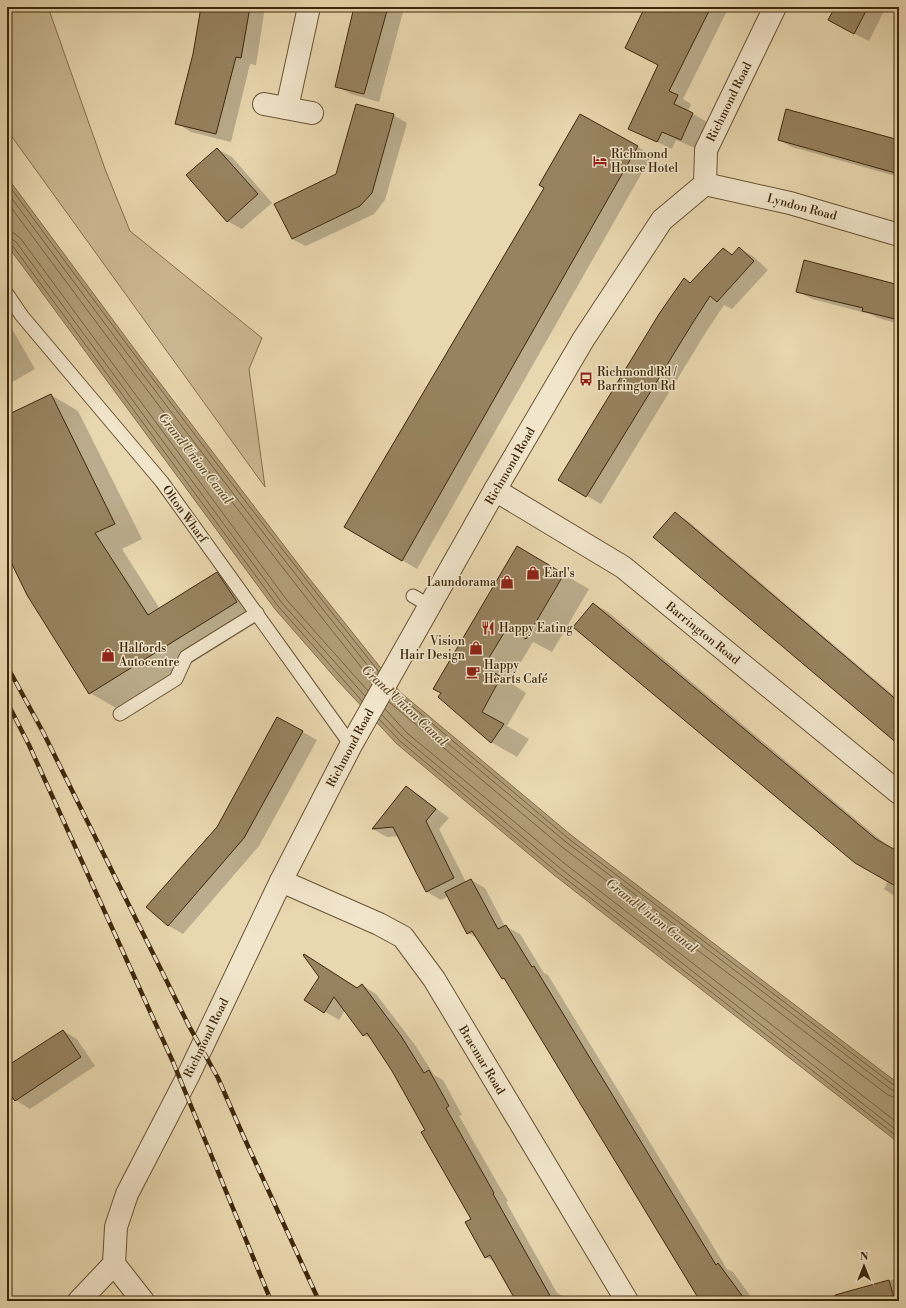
<svg xmlns="http://www.w3.org/2000/svg" width="906" height="1308" font-family="'Libre Bodoni',serif">
<style>
.green{fill:#ccb993;stroke:#86704f}
.water{fill:#af9c77;stroke:#826e4c}
.shadow{fill:#0003}
.lines{fill:none;stroke-linecap:round;stroke-linejoin:round}
.shore{stroke:#776241;stroke-width:1}
.building{fill:#978360;stroke:#3f280b}
.service-casing{stroke:#6a5434;stroke-width:15}
.minor-casing{stroke:#6a5434;stroke-width:24}
.tertiary-casing{stroke:#6a5434;stroke-width:24}
.service{stroke:#f1e5cb;stroke-width:13}
.minor{stroke:#f1e5cb;stroke-width:22}
.tertiary{stroke:#f1e5cb;stroke-width:22}
.rail-casing{stroke:#3f280b;stroke-width:4.5}
.rail{stroke:#f1e5cb;stroke-width:3;stroke-dasharray:9;stroke-linecap:butt}
.labels{text-anchor:middle;stroke-width:3;stroke-linejoin:round;paint-order:stroke}
.street-label{font-size:12px;fill:#3f280b;stroke:#f1e5cb}
.poi-label{font-size:12px;fill:#3f280b;stroke:#f1e5cb;text-anchor:start}
.water-label{font-size:13px;font-style:italic;fill:#614b2b;stroke:#f1e5cb}
</style>
<rect width="100%" height="100%" fill="#e9d7af"/>
<filter id="stains"><feTurbulence type="fractalNoise" baseFrequency=".005" numOctaves="4"/><feColorMatrix values="0 0 0 0 .2 0 0 0 0 .09 0 0 0 0 .02 0 0 0 .5 -.17"/></filter>
<radialGradient id="worn" r=".72"><stop offset=".6" stop-color="#630" stop-opacity="0"/><stop offset="1" stop-color="#630" stop-opacity=".3"/></radialGradient>
<polygon class="green" points="7,7 48,7 105,169 130,231 262,338 249,369 265,487 7,130"/>
<polygon class="water" points="7,177 147,366 308,577 400,692 571,835 899,1084 899,1143 554,875 397,744 338,681 275,609 7,245"/>
<g class="shadow">
<polygon points="202,7 265,7 256,65 250,64 231,142 191,132 177,123 194,54"/>
<polygon points="355,7 402,7 401,12 403,12 379,102 351,94 336,86"/>
<polygon points="646,7 729,7 683,99 691,104 688,111 707,122 695,148 676,140 672,149 644,136 630,128 658,65 626,48"/>
<polygon points="836,7 886,7 869,41 843,28"/>
<polygon points="393,115 407,123 385,200 374,214 306,246 292,239 337,175"/>
<polygon points="581,115 652,155 417,569 345,526 545,188"/>
<polygon points="779,140 899,141 899,177 792,147"/>
<polygon points="217,149 232,157 272,203 242,229 227,221"/>
<polygon points="723,249 734,255 740,249 754,257 768,270 732,309 724,305 706,332 601,504 587,496 691,283"/>
<polygon points="899,286 899,324 878,318 870,314 812,299 797,291"/>
<polygon points="7,320 35,369 7,385"/>
<polygon points="51,395 78,411 142,539 122,549 160,609 217,573 244,589 264,618 118,709 90,693 28,595 7,553 7,417"/>
<polygon points="675,513 689,522 899,700 899,744"/>
<polygon points="518,548 589,589 552,652 533,642 509,682 526,693 507,726 529,739 517,757 491,742 440,697"/>
<polygon points="594,604 608,612 889,847 899,853 899,899 884,889 888,881"/>
<polygon points="278,718 317,740 259,846 183,934 169,926 148,907 217,828"/>
<polygon points="406,788 420,796 449,818 439,829 466,882 471,880 485,888 505,926 520,934 544,973 548,975 727,1269 733,1272 754,1301 704,1301 506,980 503,978 479,939 468,933 448,896 441,900 427,892 399,836 387,837 373,829"/>
<polygon points="7,881 12,888 7,892"/>
<polygon points="318,964 358,988 362,985 376,994 415,1045 434,1075 443,1080 462,1115 459,1116 499,1186 508,1201 506,1202 557,1293 567,1298 568,1301 523,1301 496,1263 486,1257 473,1219 426,1130 393,1070 373,1040 364,1035 345,1010 339,1020 305,1000 320,977"/>
<polygon points="63,1031 77,1039 95,1066 30,1109 14,1099 7,1104 7,1068"/>
<polygon points="899,1278 899,1301 850,1301 847,1293"/>
</g>
<g class="lines">
<g class="shore">
<path d="M7,183C129,348 251,512 379,672"/>
<path d="M7,192C128,355 249,518 376,676"/>
<path d="M7,202C127,364 247,525 373,682"/>
<polyline points="7,232 14,233 21,239 286,599 368,691"/>
<polyline points="7,238 12,239 16,242 282,603 365,696"/>
<polyline points="7,243 12,245 278,606 362,701"/>
<polyline points="395,692 569,839 895,1086 899,1087"/>
<polyline points="392,697 566,842 892,1090 899,1092"/>
<polyline points="389,702 562,847 888,1095 893,1097 899,1098"/>
<polyline points="385,709 407,733 564,863 899,1124"/>
<polyline points="382,715 403,737 560,868 899,1132"/>
<polyline points="379,719 400,741 557,872 899,1138"/>
</g>
</g>
<g class="building">
<polygon points="201,7 250,7 241,58 236,57 216,134 175,124 193,54"/>
<polygon points="354,7 388,7 364,94 335,87"/>
<polygon points="645,7 711,7 669,91 678,95 674,104 693,113 681,140 662,132 657,142 628,129 658,65 625,48"/>
<polygon points="835,7 868,7 854,34 828,20"/>
<polygon points="356,104 394,114 372,193 360,206 292,239 274,204 336,174"/>
<polygon points="786,109 899,140 899,174 778,140"/>
<polygon points="580,114 638,146 402,561 344,527 544,188 539,185"/>
<polygon points="217,148 258,194 227,222 186,175"/>
<polygon points="739,247 754,261 717,302 710,296 692,324 586,497 558,480 659,314 684,278 690,283 723,248 732,255"/>
<polygon points="804,260 899,285 899,320 862,311 863,308 796,292"/>
<polygon points="51,394 115,524 95,533 148,615 217,572 237,602 89,694 27,595 7,554 7,415"/>
<polygon points="675,512 899,702 899,745 653,537"/>
<polygon points="517,546 564,574 526,639 507,628 484,666 501,677 482,712 504,724 491,743 438,697 441,693 433,689"/>
<polygon points="593,603 876,839 899,852 899,888 855,863 573,627"/>
<polygon points="277,717 303,731 244,838 168,926 146,907 217,827"/>
<polygon points="406,786 436,809 426,821 454,878 426,892 393,827 372,829"/>
<polygon points="471,879 498,929 506,925 532,967 534,966 716,1265 718,1263 746,1301 700,1301 504,978 502,979 472,931 467,934 445,892"/>
<polygon points="304,954 357,988 362,984 401,1036 424,1073 429,1070 449,1106 446,1108 485,1177 494,1193 493,1194 553,1301 516,1301 490,1255 485,1258 465,1222 471,1219 421,1132 425,1130 392,1071 367,1033 363,1036 334,997 324,1013 304,1000 319,977 303,955"/>
<polygon points="63,1030 81,1057 15,1101 7,1090 7,1066"/>
<polygon points="889,1280 895,1301 836,1301 835,1295"/>
</g>
<g class="lines">
<g class="service-casing">
<g id="service">
<polyline points="7,294 22,316 162,482 351,745"/>
<polyline points="413,596 430,606"/>
<polyline points="120,714 176,679 186,657 257,613"/>
</g>
</g>
<g class="minor-casing">
<g id="minor">
<polyline points="264,104 312,113"/>
<polyline points="287,108 309,7"/>
<polyline points="495,490 623,567 899,793"/>
<polyline points="281,881 379,924 403,937 434,979 627,1301"/>
<polyline points="114,1264 143,1301"/>
</g>
</g>
<g class="tertiary-casing">
<g id="tertiary">
<polyline points="705,184 790,203 899,235"/>
<polyline points="79,1301 114,1264 116,1227 127,1194 188,1076 281,881 351,745 495,490 583,340 662,220 705,184 706,150 775,7"/>
</g>
</g>
<use href="#service" class="service"/>
<use href="#minor" class="minor"/>
<use href="#tertiary" class="tertiary"/>
<g class="rail-casing">
<g id="rail">
<polyline points="7,666 43,732 189,1026 218,1078 242,1133 319,1301"/>
<polyline points="7,702 29,745 173,1062 271,1301"/>
</g>
</g>
<use href="#rail" class="rail"/>
</g>
<defs>
<g id="hotel-bare" transform="scale(1.08)"><path d="M-6-4.5h1.5V1H6V5H4.5V3h-9V5H-6ZM-4 0a1.8 1.8 0 1 1 3.6 0ZM.5 0V-2.5h3Q6-2.5 6 0Z" fill="#8f2418" stroke="#f1e5cb" stroke-width="2.5" paint-order="stroke"/></g>
<g id="bus-bare" transform="scale(1.08)"><path d="M-5-6H5V4H4V6H2V4H-2V6H-4V4H-5ZM-3.5-4V0h7V-4ZM-3.5 1.2v1.5H-2V1.2ZM2 1.2v1.5H3.5V1.2Z" fill="#8f2418" stroke="#f1e5cb" stroke-width="2.5" paint-order="stroke"/></g>
<g id="shop-bare" transform="scale(1.08)"><path d="M-5-2.5h2.3a2.7 3.5 0 0 1 5.4 0H5L5.5 6h-11ZM-1.5-2.5h3a1.5 2.3 0 0 0-3 0Z" fill="#8f2418" stroke="#f1e5cb" stroke-width="2.5" paint-order="stroke"/></g>
<g id="restaurant-bare" transform="scale(1.08)"><path d="M-5-6h1v4h1v-4h1v4h1v-4h1v5L-1.5 .5V6h-2V.5L-5-1ZM5-6V6H3V1.5H1.5Q1.5-4 5-6Z" fill="#8f2418" stroke="#f1e5cb" stroke-width="2.5" paint-order="stroke"/></g>
<g id="cafe-bare" transform="scale(1.08)"><path d="M-5.5-4.5H6V0H3Q3 3.5 0 3.5H-2.5Q-5.5 3.5-5.5 0ZM3-3.2v2h1.7v-2ZM-6 4.5H4V6H-6Z" fill="#8f2418" stroke="#f1e5cb" stroke-width="2.5" paint-order="stroke"/></g>
</defs>
<g fill-rule="evenodd">
<use href="#hotel-bare" x="600" y="161"/>
<use href="#bus-bare" x="586" y="379"/>
<use href="#shop-bare" x="533" y="573"/>
<use href="#shop-bare" x="507" y="582"/>
<use href="#restaurant-bare" x="488" y="628"/>
<use href="#shop-bare" x="476" y="648"/>
<use href="#shop-bare" x="108" y="655"/>
<use href="#cafe-bare" x="473" y="672"/>
</g>
<g class="labels">
<g class="street-label">
<text transform="translate(729 102) rotate(-64)" y="4">Richmond Road</text>
<text transform="translate(802 207) rotate(15)" y="4">Lyndon Road</text>
<text transform="translate(510 466) rotate(-60)" y="4">Richmond Road</text>
<text transform="translate(185 514) rotate(54)" y="4">Olton Wharf</text>
<text transform="translate(703 633) rotate(39)" y="4">Barrington Road</text>
<text transform="translate(350 748) rotate(-62)" y="4">Richmond Road</text>
<text transform="translate(206 1038) rotate(-64)" y="4">Richmond Road</text>
<text transform="translate(482 1060) rotate(59)" y="4">Braemar Road</text>
</g>
<g class="poi-label">
<text x="611" y="158">Richmond<tspan x="611" dy="14">House Hotel</tspan></text>
<text x="597" y="376">Richmond Rd /<tspan x="597" dy="14">Barrington Rd</tspan></text>
<text x="544" y="577">Earl's</text>
<text x="496" y="586" text-anchor="end">Laundorama</text>
<text x="499" y="632">Happy Eating</text>
<text x="465" y="645" text-anchor="end">Vision<tspan x="465" dy="14">Hair Design</tspan></text>
<text x="119" y="652">Halfords<tspan x="119" dy="14">Autocentre</tspan></text>
<text x="484" y="669">Happy<tspan x="484" dy="14">Hearts Café</tspan></text>
</g>
<g class="water-label">
<text transform="translate(196 458) rotate(52)" y="5">Grand Union Canal</text>
<text transform="translate(405 705) rotate(43)" y="5">Grand Union Canal</text>
<text transform="translate(652 915) rotate(38)" y="5">Grand Union Canal</text>
</g>
</g>
<rect width="906" height="1308" fill="none" stroke="#e9d7af" stroke-width="24"/>
<rect x="8" y="8" width="890" height="1292" fill="none" stroke="#3f280b" stroke-width="2"/>
<rect x="12" y="12" width="882" height="1284" fill="none" stroke="#3f280b"/>
<g transform="translate(864 1266)" stroke="#f1e5cb" stroke-width="3" paint-order="stroke">
<path d="M0-3L7 15L0 10L-7 15Z" fill="#3f280b"/>
<text y="-6" font-size="11" font-weight="bold" text-anchor="middle" fill="#3f280b">N</text>
</g>
<rect width="100%" height="100%" filter="url(#stains)"/>
<rect width="100%" height="100%" fill="url(#worn)"/>
</svg>
